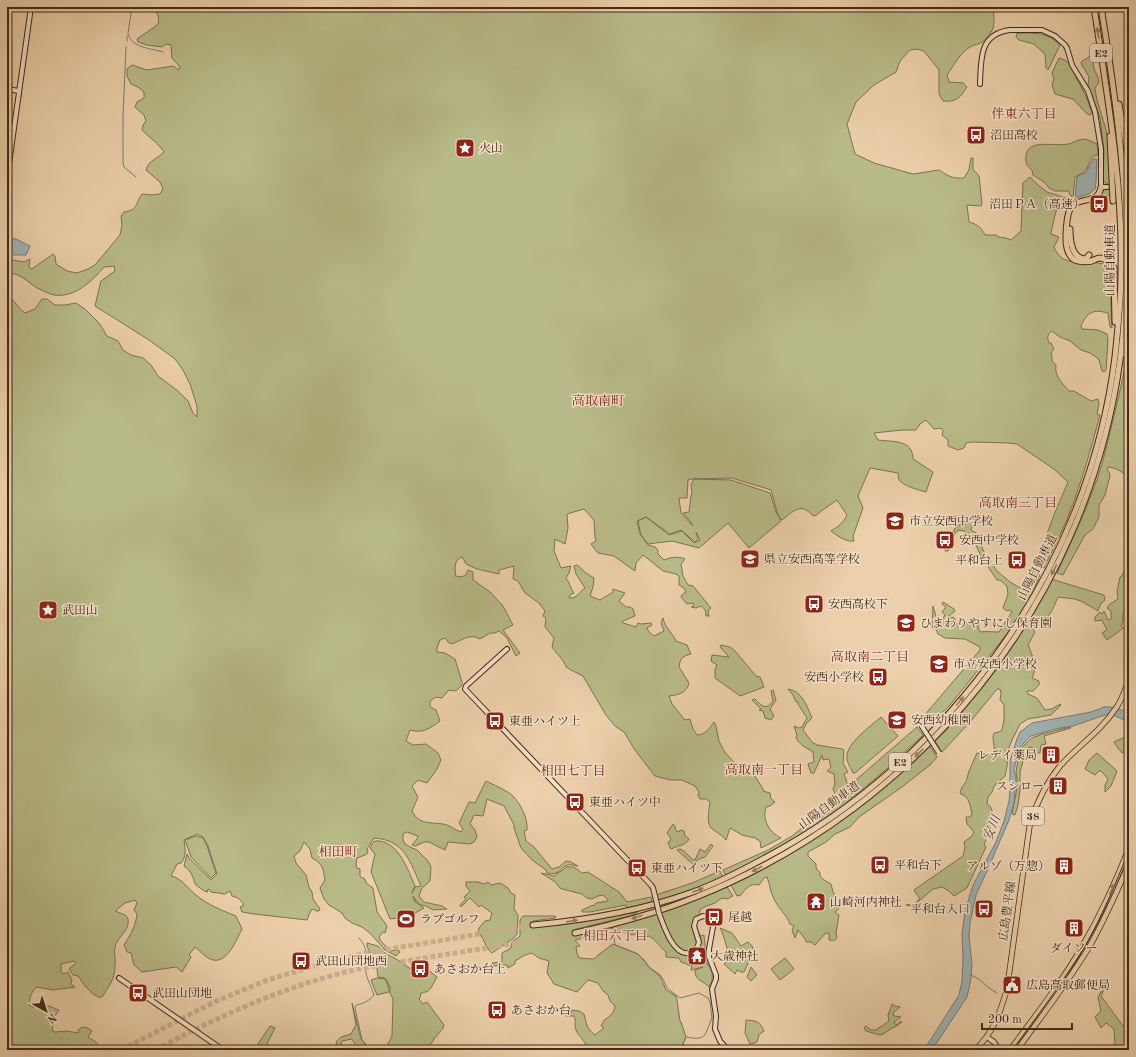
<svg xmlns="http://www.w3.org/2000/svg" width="1136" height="1057" font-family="'Old Standard TT','Noto Serif JP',serif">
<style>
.green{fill:#b8bb89;stroke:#7e7250}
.water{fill:#9fb3b5;stroke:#7b7c76}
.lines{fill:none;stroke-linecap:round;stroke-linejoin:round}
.stream{stroke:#7b7c76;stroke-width:1}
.secondary-tunnel{stroke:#cbaf8d;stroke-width:4;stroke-dasharray:4 2;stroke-linecap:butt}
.highway-tunnel{stroke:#cbaf8d;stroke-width:5;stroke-dasharray:5 2.5;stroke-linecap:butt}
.secondary-casing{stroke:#452917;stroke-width:6}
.primary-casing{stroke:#452917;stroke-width:6}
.highway-casing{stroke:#452917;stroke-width:7}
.secondary{stroke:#f3e0c8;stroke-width:4}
.primary{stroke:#ecd0ab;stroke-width:4.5}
.highway{stroke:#ecd0ab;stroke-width:5}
.tram{stroke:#452917;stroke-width:1}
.secondary-bridge-casing{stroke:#452917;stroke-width:6;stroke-linecap:butt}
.secondary-bridge{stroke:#f3e0c8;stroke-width:4}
.oneway{fill:#987c61}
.labels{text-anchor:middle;stroke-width:3;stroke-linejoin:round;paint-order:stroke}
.shield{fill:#f3e0c8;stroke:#79604c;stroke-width:1}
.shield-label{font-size:11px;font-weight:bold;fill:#452917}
.poi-label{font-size:12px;fill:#452917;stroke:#f3e0c8;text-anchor:start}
.street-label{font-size:12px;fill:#452917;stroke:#f3e0c8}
.neighbourhood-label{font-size:13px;fill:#7a1f14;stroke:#f3e0c8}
.water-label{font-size:13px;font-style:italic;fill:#574537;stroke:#f3e0c8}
</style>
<rect width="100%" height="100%" fill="#ecd0ab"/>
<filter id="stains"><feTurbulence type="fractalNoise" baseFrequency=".005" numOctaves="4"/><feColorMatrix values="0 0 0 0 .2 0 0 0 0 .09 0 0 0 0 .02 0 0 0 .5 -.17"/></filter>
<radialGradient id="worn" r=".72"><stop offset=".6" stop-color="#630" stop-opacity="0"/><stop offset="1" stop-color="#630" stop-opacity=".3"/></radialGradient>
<g class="green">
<path d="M152,7H992C996,21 995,33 982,42C979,45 974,44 970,47C960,53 954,65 947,75L949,82L963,83L967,87C960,98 957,102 943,101L939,94V70L924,51L917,49L910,50L900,61L896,72L874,85L856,102L847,124L855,154L874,163L913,174L939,170C948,176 953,179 964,178L969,170L971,158H973V169L979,176L982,204L981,206L967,205L969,222C977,224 981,227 985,235H996L999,237L1006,238L1011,240L1021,231L1023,183L1030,177L1038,185L1047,192L1066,198C1063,201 1060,205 1057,208C1056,211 1051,231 1051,234L1059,237L1054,247C1062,266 1076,261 1093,262C1098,263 1104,264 1109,265C1114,274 1111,286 1111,296C1111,306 1111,317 1112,328L1110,327L1108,313C1093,309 1087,312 1081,326L1082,329L1098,330L1107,334L1108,340L1106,370L1104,372L1102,371L1099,360L1096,357L1090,353L1081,350L1070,341L1060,337L1052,331C1047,334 1047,338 1049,343H1051L1054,349L1051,353L1052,356V361L1056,365C1054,376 1063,384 1069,391H1074L1091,401L1098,399L1099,403L1097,414L1100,415C1091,449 1081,484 1068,517C1061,534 1052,551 1044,568L1036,564L1054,515L1068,482L1054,469L1017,444L1008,443L972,442L966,443L964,448L958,450L948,446V440L942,435L943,431L941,428L934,429L926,420L920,424L916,430H902L874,433L878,440C892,442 913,439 913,459L933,472L926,492C916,489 906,487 899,480L898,473L870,468L858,496L863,508L853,536L854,541C845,542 838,536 831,531C839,526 843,523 847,515L837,500L820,512L817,515L814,516C811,515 809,511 806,510C797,505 789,515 782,520L778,515L771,490L732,478L691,479L688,480L687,498H679L681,513L693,526L690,521L683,513L689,512L691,496L692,494L691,485L694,479L731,480L770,493L776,512L781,521L749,548L728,523L699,548L672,541L648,544L641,535L638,521L646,517L669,535L682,531L694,543L700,540L696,532L698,539L695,542L681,530L670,534L646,517L637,521L640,534L648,545L655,547L658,550V554L664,560C672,557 677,556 685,559L681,564L683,576L688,585L693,586L711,608L708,611L709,616H706C706,611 705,609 701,606L696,608L691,607L694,606L693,603L687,604L681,597L682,595L686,592L684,588L679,585V576L676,574L663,571L643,555L636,563L635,571L614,556L598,553L591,544L596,541L595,537L594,520L584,509L567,514L568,528L565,544L555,539L554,551L561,568L571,566L569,573L566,578C570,583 570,588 574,593L571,594L569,598C577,599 579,592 585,588L576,574L574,566L577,565L586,573L594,578L593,587L590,596L600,600L613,592V589L625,593L619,601L626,607H630L633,609L635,616L623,621L622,622L623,623L636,627L638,623L641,624L651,623L652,625L647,628L649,632L654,636L664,631L661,623L663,618C665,628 672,632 676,641L687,645L691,654C683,656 680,658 679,667L689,683C687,693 678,695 669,696L672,704L685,720L690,719L693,729L697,735C705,735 710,728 714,722L716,726L719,741L724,751L738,767L755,776L763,789V791L770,793L771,799L775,802L770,806L766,807C762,820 769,832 781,838L761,848L760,841L755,838L742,835L730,828L726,840C722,835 716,832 711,828C706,822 709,810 710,802L706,799H700L698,795L699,792L695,786L682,780H670L655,776L635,750L624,732L615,726L606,715L583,676L571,670L566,667C565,661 556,653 552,647L554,638L545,627L546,618L543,616L545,611L539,603L525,593L518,581L513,579L514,566L499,570V574L477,569L466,564L464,560L462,557C453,561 455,569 456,577L465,576L468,570L473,572V580L490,592L503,606L513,625L503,630L520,653L516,656L507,638L499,631L495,633H490L480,639C470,633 462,640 452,644L448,642L445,638L440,640L437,648V652L445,653L455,659L462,682V685L456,691L449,690L442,698L436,697L430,701V707L436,710L440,721C430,728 423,734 410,730L406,741L413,745L426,744L438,753L441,760L437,769L427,783L418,780L412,786L418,797L412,811C420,827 434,821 447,825C452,827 455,830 461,832L463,829L459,823L469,802L475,803L486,781C492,784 508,791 513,796C521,805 528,818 527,830L524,831L526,841L534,847L552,869L559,867L566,861L571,862L578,866C575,866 571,864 568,865C559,868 560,876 547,873L546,870L532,860L521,848L514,828V825L504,806L487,799L483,816L474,815L470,824L475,830L477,837L474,842L470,844L448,842L445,850L429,842H424L415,846L412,845L417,839L418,836L407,832L403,834V840L405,844L410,847L417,850L428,861L431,867L430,881L422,888L419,896L424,902L442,906L447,909L433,910L426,906L421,905L416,901L413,896L415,902L424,908L410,916L390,919L371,872L375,854L370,848C372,844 373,840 379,841C399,843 408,870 415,886L412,893L415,887L421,886C410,862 405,840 374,838L367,849L368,853L365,855L357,858L356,865L357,868L360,869V876L362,878H364L367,884L373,888L377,912L387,926L385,933L383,932L379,937L380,940L390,951L398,950L400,952L396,956L385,950L370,933L362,927L352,923L345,918L342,913L329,905L324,899L320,888L325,880C323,868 323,864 312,858L310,849L304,842L300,851L294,856L296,863L306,875L309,887L312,892L313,899L320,909L319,911H316L313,909L311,910L307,920L254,914L242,912L240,907L243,906V903L238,898L232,896L230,891L225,894L211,892L209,889L207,890L208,892L204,891L195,884C193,876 191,871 184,866L187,854L189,858L211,880L217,874L208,846L203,837L197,834L184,840C185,848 187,856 181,863L177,864L171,876C182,878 188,889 196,895C206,904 223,911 236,916L242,929C236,940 228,963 213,960C207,959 200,951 195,947L189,955L191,957L182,972L176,967L142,972L134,965L131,953L127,952L124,945C130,936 136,925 137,914L134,910L137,903L135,900L125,903L115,911C119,913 127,914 128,919C130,930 119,936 116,944C113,950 116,959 115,966C115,979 109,986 102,997H98L92,993L85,986L78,976L73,975L69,969L76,963L74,961L61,964V972L63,974L68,972L72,980L71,984L75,987L53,990L37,987C31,992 30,997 29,1005L33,1007L49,1006L59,1010L54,1017L52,1031L55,1032L66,1031L79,1033L78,1030L82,1027L88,1028L92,1031L88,1037C94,1041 99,1042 99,1050H7V288L8,296C16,302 17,307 25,313L35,309L42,299H47L55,305H65L76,303L85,309L100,324L107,336L118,341L123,350L131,355L143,358L151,365L158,376L178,391L188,401L193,413L197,417V406L190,384L183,370L175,359L149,340L95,306L101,281L115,271L114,266L104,267C92,281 75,298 54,295C49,294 42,290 37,288C26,281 21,273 7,273V259L24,262L30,259L29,267L32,269L53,254L55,256L56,264L67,271L77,273L88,269L95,265L120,235L122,225L121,216L124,212C139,210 135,203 142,194L152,195L160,194L163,189L160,182L146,170C149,160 157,159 164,152C161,146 148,136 142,130L143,125L146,121L144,115L135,107L137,102L144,98V92L138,87L131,84L127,76V69L132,65L147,70L173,66L179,70L180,67L172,58L171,45L166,44L162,47L147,45L138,42L137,39L153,28L159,23L158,15Z"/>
<path d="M1017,33C1035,33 1047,32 1060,45L1048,70L1046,68L1045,54L1034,44L1019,40L1016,37Z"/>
<path d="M1090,56L1093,58C1093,62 1093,67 1095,71C1098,78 1102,81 1095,88C1096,101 1103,118 1106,130C1110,148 1109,172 1110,190V194L1106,198L1107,201L1104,203L1103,202L1101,192L1102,190L1108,189V184L1104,182L1103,179L1104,151L1100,118L1088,85L1089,77L1085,70L1082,66L1081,62Z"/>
<path d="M1059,58C1063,59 1067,61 1070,64C1072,68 1073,72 1075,76C1082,88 1088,99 1092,113L1090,115L1086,113L1073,99L1055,94L1052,85L1054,79L1052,73Z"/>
<path d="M1086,139L1097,144L1098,155C1088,156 1090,166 1084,172C1081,174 1078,175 1075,177L1073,198L1071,196L1068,191H1055L1049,188L1044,182L1033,175L1032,170C1027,167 1025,162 1026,156C1028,138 1054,147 1068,144C1071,144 1073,142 1076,141C1079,140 1083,139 1086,139Z"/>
<path d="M1129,345V479C1124,472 1116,468 1108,467L1107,470L1109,472L1110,476L1105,495L1099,505V517L1093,529L1085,535L1063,575L1057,573C1071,542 1086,511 1097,479C1104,460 1108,440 1113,420C1119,395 1125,370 1129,345Z"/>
<path d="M967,522L970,523L972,526L971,530L976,533L984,552L997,571L1010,582L1024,590L1033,572L1040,575L1031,596L1010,630L951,704L932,723H928L925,722L923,717L980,650V647L965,639L945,638L938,634L936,629L932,627L933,606L937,620H942L945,615L942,612L946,607L942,604L943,602L954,609L955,611L949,616L951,618L953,617L955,619V623C964,627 964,623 971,620C972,620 976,620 978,620L979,622L978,627L980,632C986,631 992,632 999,632L1012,612L1009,610L1007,611L1003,608L1008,594L1007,586L1000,580H997L982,558L972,537L964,531L959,530L955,533L948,551H945L955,528L959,525Z"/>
<path d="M1129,558V605C1119,614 1125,617 1121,626L1123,628L1121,630L1107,640L1102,633L1107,630L1102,620L1095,621V617L1100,612L1102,614L1104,611L1108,620L1111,619V611L1107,608L1110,604L1118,599L1117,592L1120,577L1122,576Z"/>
<path d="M1051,579L1104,595L1105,600L1100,605L1098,611L1083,602L1075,599L1058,597C1052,610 1050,621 1034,623C1032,627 1032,628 1035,632L1028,645C1032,654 1038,668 1032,678L1039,681V685L1033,691H1027L1028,694L1037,698L1045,710L1052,709L1060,704L1061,705L1051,715L1028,719L1020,724L1013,738L1008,750L1007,766L1005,776L994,786L992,792L988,797L987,804C999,810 988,834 984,845L986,847L967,888L954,896L949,891L942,887L933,889L913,906L906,905L914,904L920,899L914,890L963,856L965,848L964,842L972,836L974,832L967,824L966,817H970L972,814C970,806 970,797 961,794L960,793L962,787L966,782L969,771L977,753L984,754L988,756C1000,750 990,742 994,733L999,732L1002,730L1004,720V705L1000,700L1001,693L1000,689H997L971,721L942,752L935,741C951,727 963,710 975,694C997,667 1019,639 1036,609C1041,599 1046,589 1051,579Z"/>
<polygon points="721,645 730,647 735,651 756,676 760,677 764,687 740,696 715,678 715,669 717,665 711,661 712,655 729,657 720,647"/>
<path d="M788,689C802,691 807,706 812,718L806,724L803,730L812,742L817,745L842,749L844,750L843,763L848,772L844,774L849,788L857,779L917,727L923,735L889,767L831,816L766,856L726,876L723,870L768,850L792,836L821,813L825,815L827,813L825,810C839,805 838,802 833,789L835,784L834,774L827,771L831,767L829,759L823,760L822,755L814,773H811L808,764L814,762L813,752C805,747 801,746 796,738L797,735L794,726L799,728L802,727L807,718L798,704V702H796L793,695Z"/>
<path d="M773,690L776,700L770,709L774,716L771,720L765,718L763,711L759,710L761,709L752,700L755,699C762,706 766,711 773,701L771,691Z"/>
<path d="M881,717L898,736L855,773H853C851,768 847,763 847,758C845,744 872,725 881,717Z"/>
<polygon points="1070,727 1071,728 1044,736 1046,744 1041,745 1040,753 1034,753 1033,748 1029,747 1023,761 1020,772 1020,790 1018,805 1015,815 1012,814 1017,788 1017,778 1016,772 1020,749 1032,738 1042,734"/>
<polygon points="1129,736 1129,750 1126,750 1122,753 1118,748 1114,742 1125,737"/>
<path d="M929,745L937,757L930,765L902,787L859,817L850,827L835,834L826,842L808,852V856L816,864V868L820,873V876L824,880L831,884L833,892L835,896L833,900L840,906L839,909L835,912L839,915L836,933L837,938C835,941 832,941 829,940V933H826L815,945L811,942H806L805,939L798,930L795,938L792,930L794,926L790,924C787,915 778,908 774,899C770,892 770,884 767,877L764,878L759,885C750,883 746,888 741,895L737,896L731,885L770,865L794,851L812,840L843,819L916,760Z"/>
<polygon points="1097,753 1117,771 1111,786 1105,792 1105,785 1108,779 1101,771 1099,771 1095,775 1085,769 1089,760"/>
<path d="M673,824L675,826L676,831L679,832L680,830L684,831L685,836L689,839C686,846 677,845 672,849L670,848L668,842L671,840L670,837L667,833Z"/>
<polygon points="196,836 203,838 207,846 216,873 211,878 191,857 185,840"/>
<polygon points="711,844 713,846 705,857 699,859 693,864 677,850 680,849 684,851 693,860 695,860 700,849 705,852"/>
<polygon points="567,867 574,867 582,873 588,872 619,892 627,902 651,897 652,902 627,908 626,905 590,912 582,912 582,910 593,905 594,906 596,903 608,901 608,900 603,895 598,896 592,899 587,898 582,894 562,889 560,888 554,881 541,873 554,876"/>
<polygon points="720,871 723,877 692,890 658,901 656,895 692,883"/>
<path d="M466,882H478L484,884L488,882L491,885L500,883L508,888L511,893L515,895L514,909L518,915L517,934L514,938L492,953C486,949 484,938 478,932L479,928L485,921L490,920L492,913L481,905L479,907L470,898L461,907L460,905L466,899L464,897L470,891L466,886Z"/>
<path d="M727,887L733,896L727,899L724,898L720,899L715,903L704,907L700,910L699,919L695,921L697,931L701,936L704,935L707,963V965L708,964C713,972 714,978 709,987C704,981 694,980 695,970L703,967L691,970L692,966L681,962L679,958L666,957V952C660,947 655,939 649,936L645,937L640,933L632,935L610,928L678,906Z"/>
<path d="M637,912H638L629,916L573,930L574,935L601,929L602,932C595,939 584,937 575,940L580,946L576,947L577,953L579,958L593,959L597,957L598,955L613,944L638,954L644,960L650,968L660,976L666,990L676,996L677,1000L680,1021L681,1022L686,1037L680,1050H586C588,1043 580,1038 577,1032C573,1025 577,1022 574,1016H566L560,1011H561L567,1013L571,1012L572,1010L579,1011L584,1014C587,1025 586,1028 595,1035L604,1028L601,1026L604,1020C610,1017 614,1013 615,1006L610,1001L608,995L603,991L598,983L588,980L577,992L554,984L547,973L549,961L539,958L532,953L525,955L515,961V964L508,968L507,965L494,966L492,963L502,962V953L511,948L512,942L520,936V920L523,916H555L556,917L555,918L533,921L534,927L560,925Z"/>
<path d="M720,928L732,933L741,946L748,942L752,946L754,950L744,972H741L737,970L735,974L724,964L729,960C729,954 723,932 720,928Z"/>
<polygon points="367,943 378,946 386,954 398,960 409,968 419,969 427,969 437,977 431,988 427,992 424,992 420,994 421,995 419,999 423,1004 427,1002 444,1025 443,1028 434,1039 427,1050 385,1050 392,1036 393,999 390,993 390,987 386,979 384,978 378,977 377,969 367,946"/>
<polygon points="785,958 794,969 780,980 771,969"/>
<polygon points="751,967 757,975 751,981 747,977"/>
<polygon points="377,978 385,979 389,988 389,992 377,995 371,980"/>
<polygon points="1108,979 1108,981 1101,996 1126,1030 1129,1050 1112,1050 1112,1046 1115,1043 1114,1029 1106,1023 1101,1028 1095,1017 1101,1011 1098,997"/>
<polygon points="352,1003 361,1039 369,1049 368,1050 358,1050 352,1039 342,1041 340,1047 341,1050 338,1050 336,1042 341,1037 351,1034 356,1025"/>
<polygon points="892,1004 895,1006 900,1007 893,1013 894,1016 901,1017 894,1022 896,1025 901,1021 902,1022 895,1027 892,1028 883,1034 880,1035 866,1031 864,1028 866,1026 871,1030 876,1030 889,1021 888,1015"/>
<path d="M746,1020C756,1021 759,1020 764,1031L759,1035L757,1042L751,1044H750L745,1033Z"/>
<polygon points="270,1026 275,1028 264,1050 254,1050"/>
</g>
<g class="water">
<polygon points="1093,159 1097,159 1096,183 1095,185 1096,188 1089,194 1075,198 1077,177 1083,173 1085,174"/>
<polygon points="7,237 13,240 14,238 30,246 26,255 13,255 7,254"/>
<path d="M1104,707C1113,706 1121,710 1129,713V722L1115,716L1105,715L1073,726L1055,729L1031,736L1019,748L1014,770L1016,778L1014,803L1009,820L987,871L976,895L970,923L969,936L972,965L971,979L967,997L932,1050H924L959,995L962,981L963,958L962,934L965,911L973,885L996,842L1004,821L1009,801L1010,788V761L1017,739L1020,732L1032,723L1091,712Z"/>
</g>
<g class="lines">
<g class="stream">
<polyline points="128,33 132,7"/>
<path d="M128,34C132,48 150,48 163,52"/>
<polyline points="127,41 127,36"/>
<polyline points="126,47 123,116 123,163 124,167 136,177"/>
<path d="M613,931L615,945L638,954L645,962L650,968L659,974L663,979L667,988L680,998L699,993L708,998L710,1002L712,1018L705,1035C701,1040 692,1038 686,1037L681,1050"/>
<path d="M359,938C362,942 364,944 365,948C368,953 365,966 366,974C368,981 372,988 374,995C369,1001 363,1004 356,1005L355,1008L362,1040L371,1050"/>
<path d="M970,975C978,977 983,983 989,988C991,990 994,991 997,993"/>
</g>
<polyline class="secondary-tunnel" points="1107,187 1129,189"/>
<g class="highway-tunnel">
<polyline points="121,1050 212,1003 265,981 297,971 321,964 366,953 533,925"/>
<path d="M155,1050C210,1021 267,994 327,977C357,968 388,964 419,959C471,950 523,943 575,933"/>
</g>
<g class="secondary-casing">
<g id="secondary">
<path d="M980,84C981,59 979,34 1010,30H1042L1055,36L1065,45L1067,48L1072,65L1088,91L1095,112L1101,149V187H1107"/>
<polyline points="7,89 19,91"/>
<polyline points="7,178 31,7"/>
<polyline points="507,649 466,686 465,689 651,885 653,888 656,900"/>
<path d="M659,913C663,924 673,956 689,953C695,952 698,947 699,942L694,926L696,919L703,916L708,917L712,920L713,927L709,949V957L716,975V979L712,989L716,1016L715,1029L720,1041L728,1050"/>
<polyline points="119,978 223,1050"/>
<polyline points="987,1037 994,1042 999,1050"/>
</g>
</g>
<g class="primary-casing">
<g id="primary">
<path d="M975,1050C994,1032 1000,1013 1007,989L1030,823C1037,802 1046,783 1060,766C1078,746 1101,731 1116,708C1122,700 1125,689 1129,680"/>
<path d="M1010,1050C1035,1016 1062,982 1083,945C1101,914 1116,881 1129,848"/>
<path d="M1017,1050C1041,1017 1066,985 1088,949C1104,922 1116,893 1129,864"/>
</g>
</g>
<g class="highway-casing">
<g id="highway">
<polyline points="1119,104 1129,162"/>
<polyline points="1110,136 1113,201"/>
<path d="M1101,187C1098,205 1082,196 1072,206C1066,212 1065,240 1067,248C1068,253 1070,256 1073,259C1078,262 1089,263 1094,260C1096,259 1098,258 1100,258C1106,259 1112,261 1114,268L1115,322"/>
<path d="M1070,229C1070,240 1071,259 1086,259L1089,255"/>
<polyline points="1124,354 1129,321"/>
<path d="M533,925C587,920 640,911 690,893C716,884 739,872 763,859C950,761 1089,568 1115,357C1118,329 1121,300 1121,271C1123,182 1107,94 1094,7"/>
<path d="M575,933C616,924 657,913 696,897C921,807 1087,602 1120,360C1136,243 1120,123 1101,7"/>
</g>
</g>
<use href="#secondary" class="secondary"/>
<use href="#primary" class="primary"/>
<use href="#highway" class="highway"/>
<path class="tram" d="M1012,1050C1037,1017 1062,983 1084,948C1102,917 1115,884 1129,851"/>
<g class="secondary-bridge-casing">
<g id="secondary-bridge">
<polyline points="921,725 939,753"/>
<polyline points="656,900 659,913"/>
</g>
</g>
<use href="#secondary-bridge" class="secondary-bridge"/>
</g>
<defs><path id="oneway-solid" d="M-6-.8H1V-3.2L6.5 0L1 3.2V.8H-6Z"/></defs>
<g class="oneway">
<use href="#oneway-solid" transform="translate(1098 33) rotate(-99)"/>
<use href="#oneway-solid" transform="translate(1054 570) rotate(117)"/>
<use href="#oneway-solid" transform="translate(960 701) rotate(-50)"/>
<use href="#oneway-solid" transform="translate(919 753) rotate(136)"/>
<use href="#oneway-solid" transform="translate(757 869) rotate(152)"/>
<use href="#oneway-solid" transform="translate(1112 889) rotate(-66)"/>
<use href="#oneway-solid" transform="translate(698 890) rotate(-21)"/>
<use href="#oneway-solid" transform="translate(637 917) rotate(163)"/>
<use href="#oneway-solid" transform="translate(572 921) rotate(-8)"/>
</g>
<defs>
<g id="bus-square" transform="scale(1)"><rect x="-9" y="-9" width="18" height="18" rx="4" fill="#8f2418" stroke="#f3e0c8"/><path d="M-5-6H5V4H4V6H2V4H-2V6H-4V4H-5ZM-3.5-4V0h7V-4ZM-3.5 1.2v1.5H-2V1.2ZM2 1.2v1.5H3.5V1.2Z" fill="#fff"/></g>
<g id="sight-square" transform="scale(1)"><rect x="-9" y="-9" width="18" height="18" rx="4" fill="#8f2418" stroke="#f3e0c8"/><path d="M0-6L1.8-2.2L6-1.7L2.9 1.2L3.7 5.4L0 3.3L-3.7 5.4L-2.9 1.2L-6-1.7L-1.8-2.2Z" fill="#fff"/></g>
<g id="school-square" transform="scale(1)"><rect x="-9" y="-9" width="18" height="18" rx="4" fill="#8f2418" stroke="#f3e0c8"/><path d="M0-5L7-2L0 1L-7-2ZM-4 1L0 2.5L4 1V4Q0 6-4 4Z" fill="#fff"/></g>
<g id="building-square" transform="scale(1)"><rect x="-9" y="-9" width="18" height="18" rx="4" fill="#8f2418" stroke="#f3e0c8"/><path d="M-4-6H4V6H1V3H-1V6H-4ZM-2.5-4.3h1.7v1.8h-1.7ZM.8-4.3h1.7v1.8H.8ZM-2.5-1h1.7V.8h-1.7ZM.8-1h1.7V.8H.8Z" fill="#fff"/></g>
<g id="temple-square" transform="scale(1)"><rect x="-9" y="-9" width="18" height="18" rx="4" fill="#8f2418" stroke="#f3e0c8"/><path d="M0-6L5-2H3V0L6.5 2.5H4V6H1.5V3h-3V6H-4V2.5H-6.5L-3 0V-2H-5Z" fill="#fff"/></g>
<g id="stadium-square" transform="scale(1)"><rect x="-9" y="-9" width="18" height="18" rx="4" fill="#8f2418" stroke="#f3e0c8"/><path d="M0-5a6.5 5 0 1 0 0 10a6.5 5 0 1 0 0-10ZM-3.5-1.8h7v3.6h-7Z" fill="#fff"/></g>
<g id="civic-square" transform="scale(1)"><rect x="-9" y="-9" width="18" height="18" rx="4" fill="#8f2418" stroke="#f3e0c8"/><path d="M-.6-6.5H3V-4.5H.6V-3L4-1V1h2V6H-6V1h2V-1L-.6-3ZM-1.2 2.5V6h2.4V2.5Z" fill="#fff"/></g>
</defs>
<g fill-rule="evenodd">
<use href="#bus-square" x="976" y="135"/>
<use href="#sight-square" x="465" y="148"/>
<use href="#bus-square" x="1099" y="204"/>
<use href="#school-square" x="895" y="521"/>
<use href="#bus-square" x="945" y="540"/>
<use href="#school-square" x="750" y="559"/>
<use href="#bus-square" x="1017" y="560"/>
<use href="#bus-square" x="814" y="604"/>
<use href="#sight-square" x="48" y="610"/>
<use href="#school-square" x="906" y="623"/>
<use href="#school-square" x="939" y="664"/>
<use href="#bus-square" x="878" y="677"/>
<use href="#school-square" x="897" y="720"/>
<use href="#bus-square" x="495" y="721"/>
<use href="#building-square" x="1051" y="755"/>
<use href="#building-square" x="1058" y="786"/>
<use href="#bus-square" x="575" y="802"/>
<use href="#bus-square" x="880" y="865"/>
<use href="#building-square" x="1064" y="866"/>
<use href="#bus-square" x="637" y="868"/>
<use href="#temple-square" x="816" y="902"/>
<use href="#bus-square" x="984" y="909"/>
<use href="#bus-square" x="714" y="917"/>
<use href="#stadium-square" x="406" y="919"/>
<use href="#building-square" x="1074" y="928"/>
<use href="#temple-square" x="697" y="956"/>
<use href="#bus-square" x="301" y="961"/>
<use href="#bus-square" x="420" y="969"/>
<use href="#civic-square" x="1012" y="985"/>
<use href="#bus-square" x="138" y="993"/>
<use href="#bus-square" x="497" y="1010"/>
</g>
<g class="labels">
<g class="shield">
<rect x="1090" y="44" width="22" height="18" rx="3"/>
<rect x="889" y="753" width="22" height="18" rx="3"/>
<rect x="1022" y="807" width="22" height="18" rx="3"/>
</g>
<g class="shield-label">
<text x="1101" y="57">E2</text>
<text x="900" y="766">E2</text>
<text x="1033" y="820">38</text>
</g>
<g class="poi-label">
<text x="990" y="139">沼田高校</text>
<text x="479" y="152">火山</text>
<text x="1085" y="208" text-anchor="end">沼田ＰＡ（高速）</text>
<text x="909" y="525">市立安西中学校</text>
<text x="959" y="544">安西中学校</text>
<text x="764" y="563">県立安西高等学校</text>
<text x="1003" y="564" text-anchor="end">平和台上</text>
<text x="828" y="608">安西高校下</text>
<text x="62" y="614">武田山</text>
<text x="920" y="627">ひまわりやすにし保育園</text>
<text x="953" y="668">市立安西小学校</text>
<text x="864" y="681" text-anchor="end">安西小学校</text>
<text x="911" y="724">安西幼稚園</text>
<text x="509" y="725">東亜ハイツ上</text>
<text x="1037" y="759" text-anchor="end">レデイ薬局</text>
<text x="1044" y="790" text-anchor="end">スシロー</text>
<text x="589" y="806">東亜ハイツ中</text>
<text x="894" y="869">平和台下</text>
<text x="1050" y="870" text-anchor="end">アルゾ（万惣）</text>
<text x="651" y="872">東亜ハイツ下</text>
<text x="830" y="906">山崎河内神社</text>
<text x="970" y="913" text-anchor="end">平和台入口</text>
<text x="728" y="921">尾越</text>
<text x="420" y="923">ラブゴルフ</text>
<text x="1074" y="952" text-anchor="middle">ダイソー</text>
<text x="711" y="960">大歳神社</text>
<text x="315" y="965">武田山団地西</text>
<text x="434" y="973">あさおか台上</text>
<text x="1026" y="989">広島高取郵便局</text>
<text x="152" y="997">武田山団地</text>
<text x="511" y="1014">あさおか台</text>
</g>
<g class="street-label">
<text transform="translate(1110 260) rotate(-90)" y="4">山陽自動車道</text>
<text transform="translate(1037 567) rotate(-63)" y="4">山陽自動車道</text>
<text transform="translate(829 805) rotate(-36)" y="4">山陽自動車道</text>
<text transform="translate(1007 911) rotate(-82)" y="4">広島豊平線</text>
</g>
<g class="neighbourhood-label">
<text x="1024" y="118">伴東六丁目</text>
<text x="598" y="405">高取南町</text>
<text x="1018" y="507">高取南三丁目</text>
<text x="870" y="661">高取南二丁目</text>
<text x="764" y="774">高取南一丁目</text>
<text x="573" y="775">相田七丁目</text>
<text x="338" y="856">相田町</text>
<text x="615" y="940">相田六丁目</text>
</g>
<g class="water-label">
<text transform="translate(991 828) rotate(-68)" y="5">安川</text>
</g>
</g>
<rect width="1136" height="1057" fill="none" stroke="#ecd0ab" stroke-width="24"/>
<rect x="8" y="8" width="1120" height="1041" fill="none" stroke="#452917" stroke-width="2"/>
<rect x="12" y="12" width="1112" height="1033" fill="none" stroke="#452917"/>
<g transform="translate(46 1011) rotate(141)" stroke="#f3e0c8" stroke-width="3" paint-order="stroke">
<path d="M0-3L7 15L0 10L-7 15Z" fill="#452917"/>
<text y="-6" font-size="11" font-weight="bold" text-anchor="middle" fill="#452917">N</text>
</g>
<path d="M982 1023v6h90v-6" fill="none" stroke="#452917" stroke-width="2"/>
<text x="988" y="1023" font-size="12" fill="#452917" stroke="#f3e0c8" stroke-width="3" paint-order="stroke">200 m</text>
<rect width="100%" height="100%" filter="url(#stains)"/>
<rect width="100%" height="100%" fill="url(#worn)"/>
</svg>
